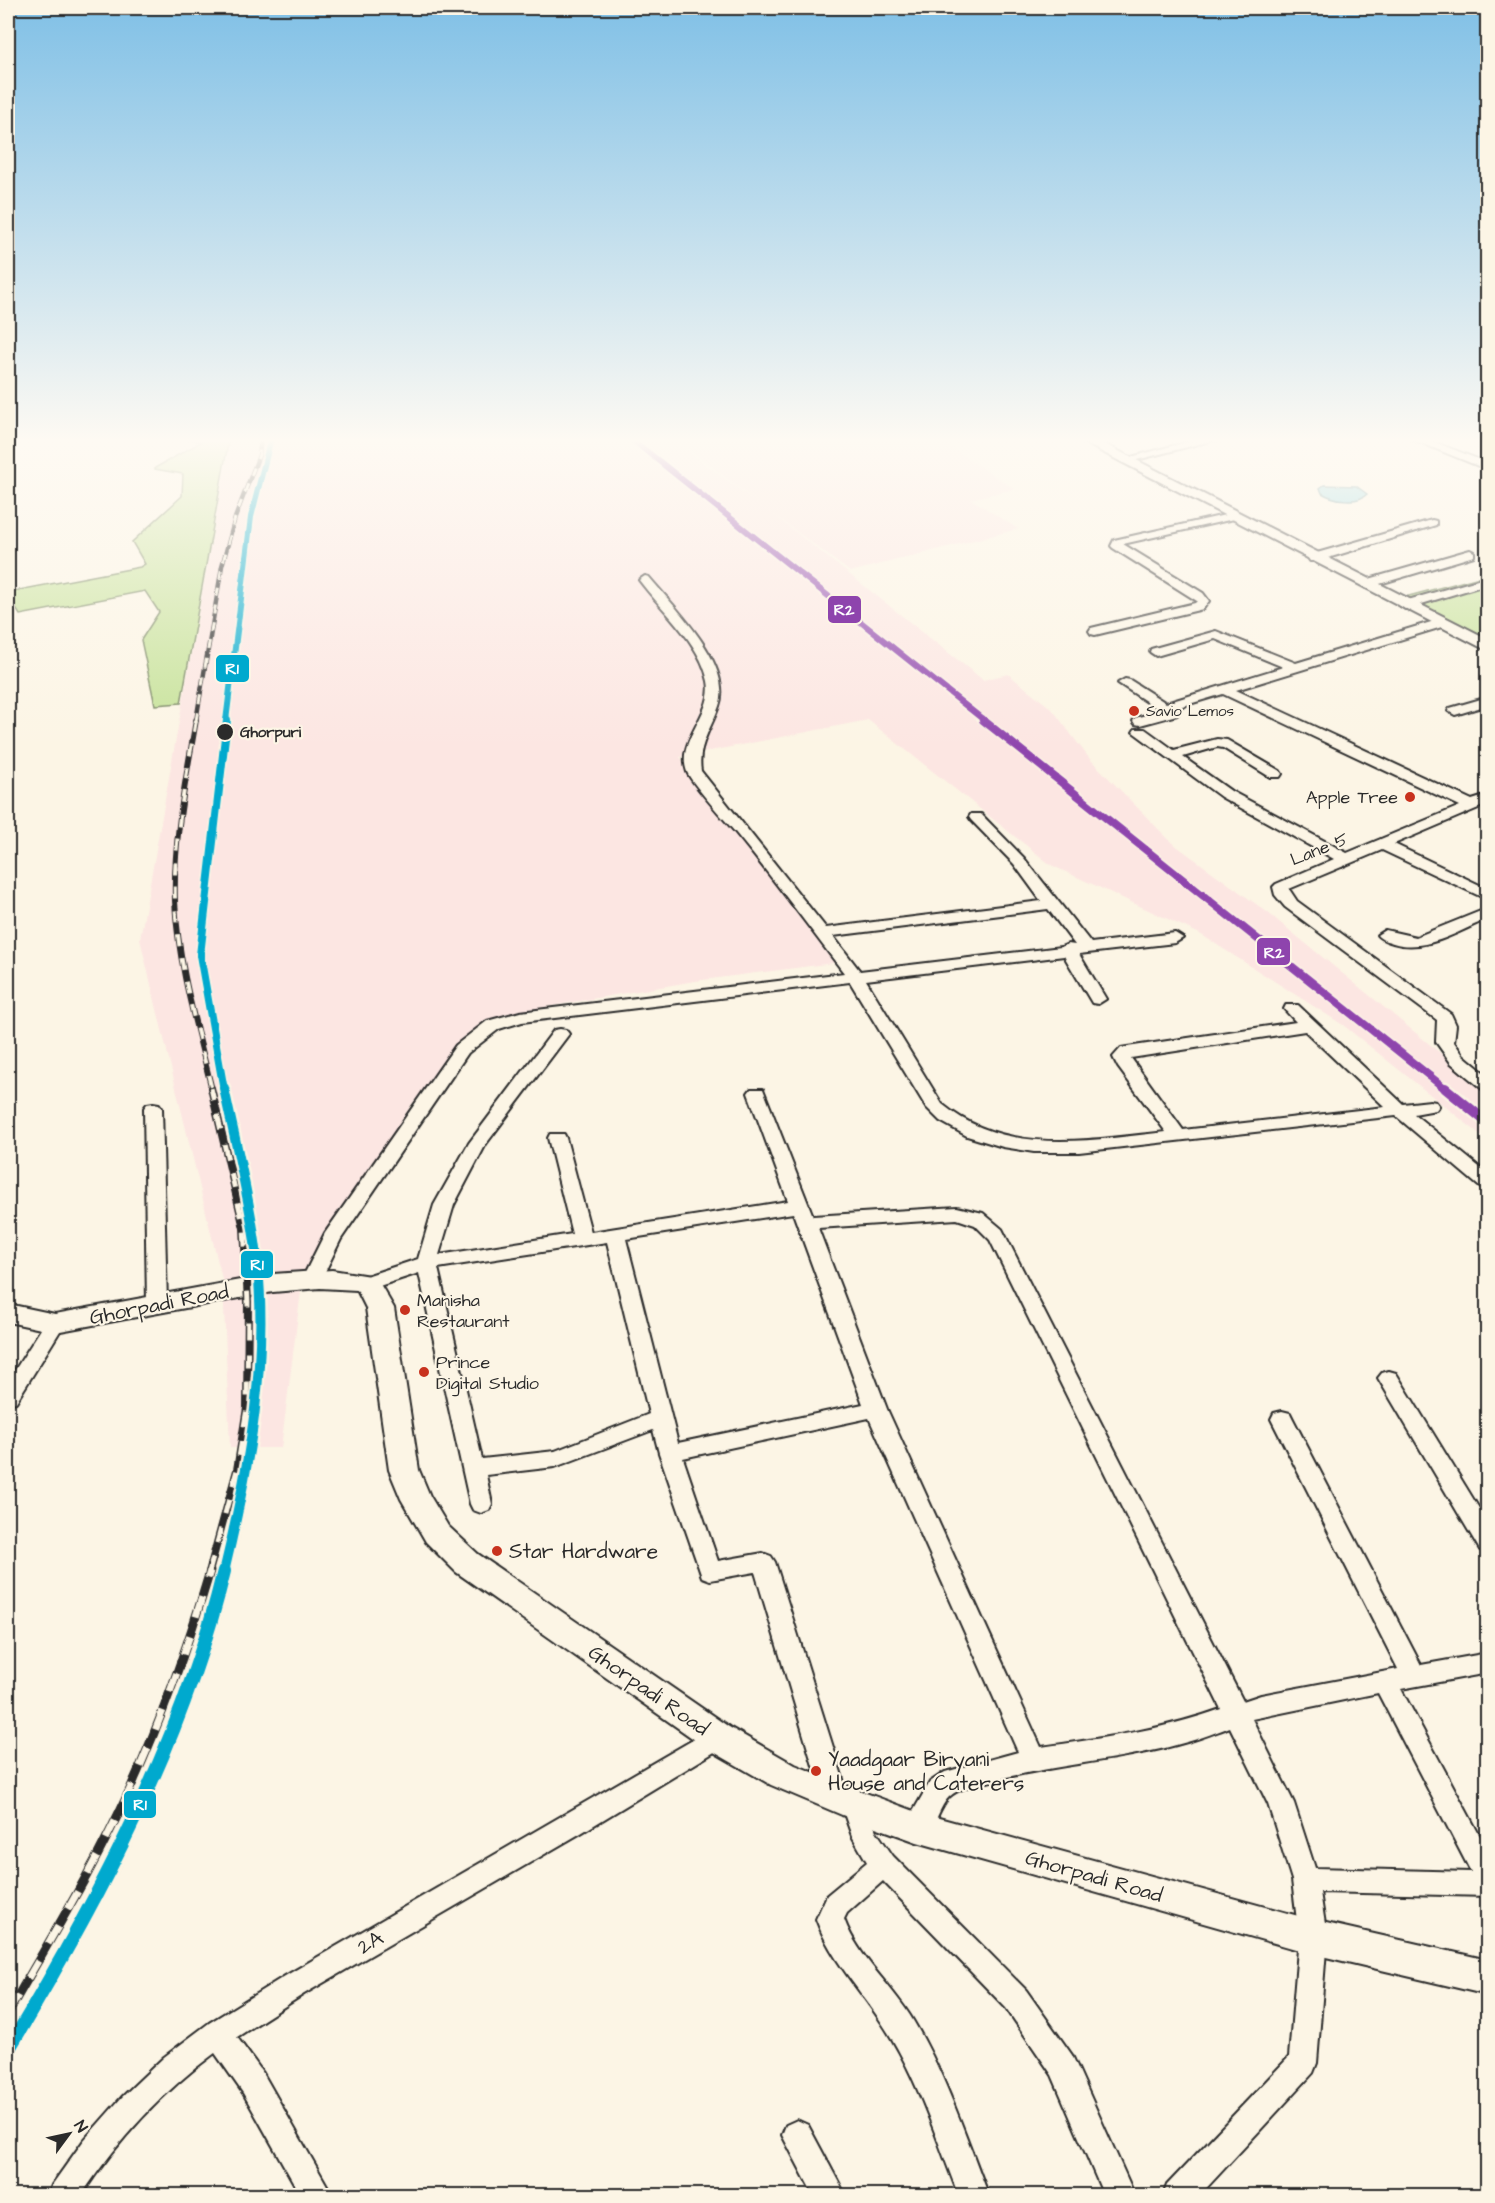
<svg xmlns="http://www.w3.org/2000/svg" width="1495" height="2203" font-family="'Architects Daughter',sans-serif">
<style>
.built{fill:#fce6e2}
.green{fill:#c6e299;stroke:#788662;stroke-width:1.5}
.water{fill:#84d3e2;stroke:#609099;stroke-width:1.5}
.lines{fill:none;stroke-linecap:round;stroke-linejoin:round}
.street-casing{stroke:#2b2b2b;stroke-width:4}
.secondary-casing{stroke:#2b2b2b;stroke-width:4}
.street{fill:#fcf5e5;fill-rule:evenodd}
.secondary{fill:#fcf5e5;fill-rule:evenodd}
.rail-far3-casing{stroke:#2b2b2b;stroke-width:4.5}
.rail-far2-casing{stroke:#2b2b2b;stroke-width:6}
.rail-far1-casing{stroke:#2b2b2b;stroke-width:8}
.rail-casing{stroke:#2b2b2b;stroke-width:9}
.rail-far3{stroke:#fcf5e5;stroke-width:3;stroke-dasharray:9;stroke-linecap:butt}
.rail-far2{stroke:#fcf5e5;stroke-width:4;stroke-dasharray:12;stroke-linecap:butt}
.rail-far1{stroke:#fcf5e5;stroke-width:5;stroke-dasharray:15;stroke-linecap:butt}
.rail{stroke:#fcf5e5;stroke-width:7;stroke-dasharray:20;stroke-linecap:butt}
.rail-1-far3-casing{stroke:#fcf5e5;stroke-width:9}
.rail-1-far2-casing{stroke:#fcf5e5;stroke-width:11}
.rail-1-far1-casing{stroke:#fcf5e5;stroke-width:15}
.rail-1-casing{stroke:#fcf5e5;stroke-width:18}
.rail-2-far2-casing{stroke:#fcf5e5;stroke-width:9}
.rail-2-far1-casing{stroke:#fcf5e5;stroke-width:11}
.rail-2-casing{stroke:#fcf5e5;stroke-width:15}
.rail-1-far3{stroke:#00a9ce;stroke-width:6}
.rail-1-far2{stroke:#00a9ce;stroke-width:8}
.rail-1-far1{stroke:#00a9ce;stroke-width:10}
.rail-1{stroke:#00a9ce;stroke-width:14}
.rail-2-far2{stroke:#8e44ad;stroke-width:6}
.rail-2-far1{stroke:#8e44ad;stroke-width:8}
.rail-2{stroke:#8e44ad;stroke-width:10}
.poi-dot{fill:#c8321e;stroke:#fcf5e5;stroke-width:2}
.stop-dot{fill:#2b2b2b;stroke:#fcf5e5;stroke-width:2}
.labels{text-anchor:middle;stroke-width:4.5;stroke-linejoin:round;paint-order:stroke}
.far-poi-label{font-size:15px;fill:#2b2b2b;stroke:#fcf5e5;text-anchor:start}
.far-stop-label{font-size:15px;font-weight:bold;fill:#2b2b2b;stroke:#fcf5e5;text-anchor:start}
.poi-label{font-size:18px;fill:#2b2b2b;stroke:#fcf5e5;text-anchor:start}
.street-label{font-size:18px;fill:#2b2b2b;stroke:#fcf5e5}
.near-street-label{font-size:21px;fill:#2b2b2b;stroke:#fcf5e5}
.near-poi-label{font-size:21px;fill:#2b2b2b;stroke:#fcf5e5;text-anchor:start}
.line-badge{stroke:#fcf5e5;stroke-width:2}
.badge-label{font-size:16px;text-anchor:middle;font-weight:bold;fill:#fff}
</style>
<rect width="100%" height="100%" fill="#fcf5e5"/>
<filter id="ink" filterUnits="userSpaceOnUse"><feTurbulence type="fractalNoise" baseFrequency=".0167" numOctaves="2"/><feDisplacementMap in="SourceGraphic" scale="12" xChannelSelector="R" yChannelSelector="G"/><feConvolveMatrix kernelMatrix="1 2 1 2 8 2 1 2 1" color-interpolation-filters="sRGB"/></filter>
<g filter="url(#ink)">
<polygon class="built" points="230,438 670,438 758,503 675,438 936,438 1015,489 971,499 1018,529 850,572 768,510 983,680 1008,674 1052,709 1089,758 1171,842 1267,912 1487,1091 1487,1140 1343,1025 1200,934 1051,865 868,720 680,757 841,962 695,981 505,1014 460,1043 412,1104 319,1244 301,1291 281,1448 230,1448 223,1283 140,939"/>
<g class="green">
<polygon points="186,438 229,438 181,703 155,705 141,640 159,612 145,591 20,615 8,596 8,592 140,567 145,564 132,542 182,496 183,474 155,469 155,468 201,442"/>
<polygon points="1487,575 1487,638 1405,597"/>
</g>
<path class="water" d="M1324,485L1356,486L1367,494C1358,504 1333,500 1322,493L1320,488Z"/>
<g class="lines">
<g class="street-casing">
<g id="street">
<polygon points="1202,438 1222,438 1125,463 1120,460"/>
<polygon points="1409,438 1424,438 1488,463 1488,470"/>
<polygon points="1234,513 1240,516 1238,518 1123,544 1203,593 1209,601 1203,609 1095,635 1091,634 1089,631 1091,628 1195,603 1197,601 1113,548 1111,546 1114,540"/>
<polygon points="1432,520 1436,521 1436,525 1318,561 1310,561 1308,558 1310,555"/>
<polygon points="1470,550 1474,552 1474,556 1366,588 1360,584 1362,581"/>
<path d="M645,576L649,577C674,607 734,665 719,706C711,729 697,746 701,771L826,928L1041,901L1014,864L971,820L969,817L971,814H981L1024,858L1091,943L1175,933L1183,938L1175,943L1079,954L1106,999L1098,1004L1092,1003L1064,956L866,980L942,1104C1006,1157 1089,1140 1166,1132L1118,1067L1113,1057L1121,1048L1127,1047L1296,1022L1284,1009L1286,1005H1298L1403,1104L1430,1101L1436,1102L1439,1106L1436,1110L1414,1114L1488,1174V1190L1481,1188L1396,1116L1079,1152H1034L1003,1147L967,1136L940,1121L926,1107L850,982L522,1022L499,1029L468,1053L341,1239L319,1284L312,1286L305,1284L302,1279L325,1233L456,1045L487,1021L520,1012L844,973C808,926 773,878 735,832C725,820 692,784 687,772C675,740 715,713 708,681C700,642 662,611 639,580ZM1048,909L1075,945L1068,944L1061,947L860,971L833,936ZM1305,1031L1385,1107L1183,1130L1131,1058Z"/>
<polygon points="1488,577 1488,584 1405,609 1399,605 1401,602"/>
<polygon points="1441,619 1447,623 1445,626 1236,690 1472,800 1488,795 1488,804 1394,844 1488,889 1488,900 1382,850 1289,889 1297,901 1451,1014 1456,1025 1454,1042 1463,1055 1488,1076 1488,1090 1482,1089 1451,1063 1436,1042 1437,1020 1285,907 1275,895 1273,887 1276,884 1334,859 1221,797 1133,732 1135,729 1145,729 1174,750 1217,739 1227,740 1280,771 1282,774 1280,777 1270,777 1223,748 1217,747 1183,757 1231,791 1347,853 1460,806 1223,694 1176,708 1179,712 1177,715 1140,725 1135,724 1133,721 1135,718 1161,711 1118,683 1125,679 1130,680 1166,703 1283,667 1215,639 1156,656 1150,652 1151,649 1216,631 1296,663"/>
<polygon points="1488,697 1488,705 1455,715 1448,711 1450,708"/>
<path d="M1488,908V919C1458,931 1426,953 1393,943C1387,941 1381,940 1377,935L1385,930L1416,937Z"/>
<path d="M560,1029L566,1030L569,1034L486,1144L454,1205L439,1255L572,1234L548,1138L550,1134H564L566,1138L591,1232L788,1201L748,1093L751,1089H763L813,1216L957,1207L983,1213L1002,1229L1243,1701L1261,1695L1398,1669L1271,1419L1274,1413L1282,1411L1290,1413L1293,1419L1421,1665L1488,1653V1673L1401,1689L1488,1851V1896L1320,1892L1327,1937L1317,2063L1313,2073L1199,2196H1163L1167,2185L1289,2057L1299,1937L1292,1880L1268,1804L1230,1727C1216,1732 1202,1738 1187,1742C1123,1761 1056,1764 991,1781C977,1785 960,1787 949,1797C934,1812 935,1845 908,1835L904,1827L930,1782L945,1772L1018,1752L869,1418L683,1458L718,1561L763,1553L771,1556L775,1562L848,1795L854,1793L863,1796L876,1831L893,1856L1026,1990L1072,2055L1135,2196H1104L1052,2075L1006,2008L883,1881L847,1913L844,1919C858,1958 893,1986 914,2022C946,2076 966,2137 989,2196H959C938,2143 921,2088 892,2039C868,1997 833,1965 816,1919L827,1895L867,1862L852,1836L841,1805L835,1807L826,1804L822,1796L755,1572L710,1580L702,1577L659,1453L653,1430L555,1467L486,1475L492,1504L489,1510L481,1513L473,1510L470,1504L419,1273L367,1290L360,1288L357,1283L360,1278L418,1259L434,1205L469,1143L554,1030ZM793,1213L863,1404L678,1443L626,1239ZM957,1219L975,1225L990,1240L1221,1709C1163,1730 1103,1738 1041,1747L887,1409L818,1228ZM607,1242L649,1414L555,1451L482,1459L438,1268ZM1378,1693L1471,1872L1315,1868L1294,1803L1252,1719Z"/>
<polygon points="153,1103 159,1104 162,1108 167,1304 164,1309 157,1311 150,1309 147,1304 144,1108 147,1104"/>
<polygon points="55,1316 62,1318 65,1323 16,1402 8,1404 8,1381 48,1318"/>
<polygon points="1389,1371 1396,1373 1488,1523 1488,1553 1480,1550 1378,1378 1382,1373"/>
<path d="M717,1726L726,1729L730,1737L726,1745L581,1833L304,1994L237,2037L263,2073L333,2196H301L243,2093L215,2053C162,2092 117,2141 81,2196H48L52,2185L84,2140L122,2097L164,2057L209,2023L285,1976Z"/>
<polygon points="797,2120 808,2125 846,2196 814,2196 782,2135 786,2125"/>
</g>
</g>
<g class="secondary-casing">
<g id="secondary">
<polygon points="1075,438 1093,438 1488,639 1488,651"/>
<polygon points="332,1270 376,1277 394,1308 419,1470 430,1496 448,1526 478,1554 729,1727 795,1765 866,1793 917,1812 1313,1920 1488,1960 1488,1995 1313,1954 917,1842 842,1815 771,1785 705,1747 456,1572 426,1542 401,1499 389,1470 366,1308 357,1290 320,1288 273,1292 55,1332 8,1322 8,1304 55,1314 273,1274"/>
</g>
</g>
<use href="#street" class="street"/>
<use href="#secondary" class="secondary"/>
<g class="rail-far3-casing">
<polyline id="rail-far3" points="196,721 222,566 235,518 259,455 261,438"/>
</g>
<g class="rail-far2-casing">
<path id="rail-far2" d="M196,720C186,779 173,840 175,901C178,965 197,1028 212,1090"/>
</g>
<g class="rail-far1-casing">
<polyline id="rail-far1" points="209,1572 237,1470 247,1408 248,1302 244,1228 211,1088"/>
</g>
<g class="rail-casing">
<path id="rail" d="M8,2013C50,1939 95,1867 130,1789C162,1719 188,1645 210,1571"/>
</g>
<use href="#rail-far3" class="rail-far3"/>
<use href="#rail-far2" class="rail-far2"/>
<use href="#rail-far1" class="rail-far1"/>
<use href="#rail" class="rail"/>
<g class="rail-1-far3-casing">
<polyline id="rail-1-far3" points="226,721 251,517 271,438"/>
</g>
<g class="rail-1-far2-casing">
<polyline id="rail-1-far2" points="224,1090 200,955 227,720"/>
</g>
<g class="rail-1-far1-casing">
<path id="rail-1-far1" d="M224,1572C249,1468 270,1357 256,1249C249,1195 235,1141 224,1088"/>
</g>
<g class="rail-1-casing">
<path id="rail-1" d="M8,2050C98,1900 183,1742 224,1571"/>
</g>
<g class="rail-2-far2-casing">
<polyline id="rail-2-far2" points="630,438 985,721"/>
</g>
<g class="rail-2-far1-casing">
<polyline id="rail-2-far1" points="983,720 1447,1090"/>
</g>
<g class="rail-2-casing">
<polyline id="rail-2" points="1445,1088 1488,1123"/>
</g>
<use href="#rail-1-far3" class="rail-1-far3"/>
<use href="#rail-1-far2" class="rail-1-far2"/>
<use href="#rail-1-far1" class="rail-1-far1"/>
<use href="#rail-1" class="rail-1"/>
<use href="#rail-2-far2" class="rail-2-far2"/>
<use href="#rail-2-far1" class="rail-2-far1"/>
<use href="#rail-2" class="rail-2"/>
</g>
</g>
<linearGradient id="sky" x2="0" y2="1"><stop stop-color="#80c0e6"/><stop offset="0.59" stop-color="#fefaf3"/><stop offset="1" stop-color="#fefaf3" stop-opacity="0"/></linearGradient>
<rect width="1495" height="747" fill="url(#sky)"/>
<g class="poi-dot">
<circle cx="1134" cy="711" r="6"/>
<circle cx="1410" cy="797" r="6"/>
<circle cx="405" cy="1310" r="6"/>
<circle cx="424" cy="1372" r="6"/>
<circle cx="497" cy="1551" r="6"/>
<circle cx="816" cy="1771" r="6"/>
</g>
<circle class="stop-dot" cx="225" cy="732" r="9"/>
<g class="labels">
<g class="far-poi-label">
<text x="1146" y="716">Savio Lemos</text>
</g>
<g class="far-stop-label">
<text x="240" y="737">Ghorpuri</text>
</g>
<g class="poi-label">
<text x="1398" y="803" text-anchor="end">Apple Tree</text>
<text x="417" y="1306">Manisha<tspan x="417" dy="21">Restaurant</tspan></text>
<text x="436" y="1368">Prince<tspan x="436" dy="21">Digital Studio</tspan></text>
</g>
<g class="street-label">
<text transform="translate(1319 849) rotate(-22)" y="6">Lane 5</text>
</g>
<g class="near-street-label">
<text transform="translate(159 1304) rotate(-11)" y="7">Ghorpadi Road</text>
<text transform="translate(649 1690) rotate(35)" y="7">Ghorpadi Road</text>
<text transform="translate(1094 1876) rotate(16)" y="7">Ghorpadi Road</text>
<text transform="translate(370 1942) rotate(-30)" y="7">2A</text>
</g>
<g class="near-poi-label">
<text x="509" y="1558">Star Hardware</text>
<text x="828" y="1766">Yaadgaar Biryani<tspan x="828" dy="24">House and Caterers</tspan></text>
</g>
</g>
<g class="line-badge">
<rect x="827" y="595" width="35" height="29" rx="6" fill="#8e44ad"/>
<rect x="215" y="654" width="35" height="29" rx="6" fill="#00a9ce"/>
<rect x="1256" y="937" width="35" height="29" rx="6" fill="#8e44ad"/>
<rect x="240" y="1250" width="34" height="29" rx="6" fill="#00a9ce"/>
<rect x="123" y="1790" width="34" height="29" rx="6" fill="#00a9ce"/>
</g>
<g class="badge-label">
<text x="844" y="615">R2</text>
<text x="232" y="674">R1</text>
<text x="1274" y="958">R2</text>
<text x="257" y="1270">R1</text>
<text x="140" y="1810">R1</text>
</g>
<rect width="1495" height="2203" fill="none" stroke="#fcf5e5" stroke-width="30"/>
<rect x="15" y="15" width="1465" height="2173" fill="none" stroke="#2b2b2b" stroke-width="2" filter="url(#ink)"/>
<g transform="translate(69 2134) rotate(57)" stroke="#fcf5e5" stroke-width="4.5" paint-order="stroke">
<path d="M0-4.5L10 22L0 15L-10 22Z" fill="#2b2b2b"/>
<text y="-9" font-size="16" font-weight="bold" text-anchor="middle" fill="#2b2b2b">N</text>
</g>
</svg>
